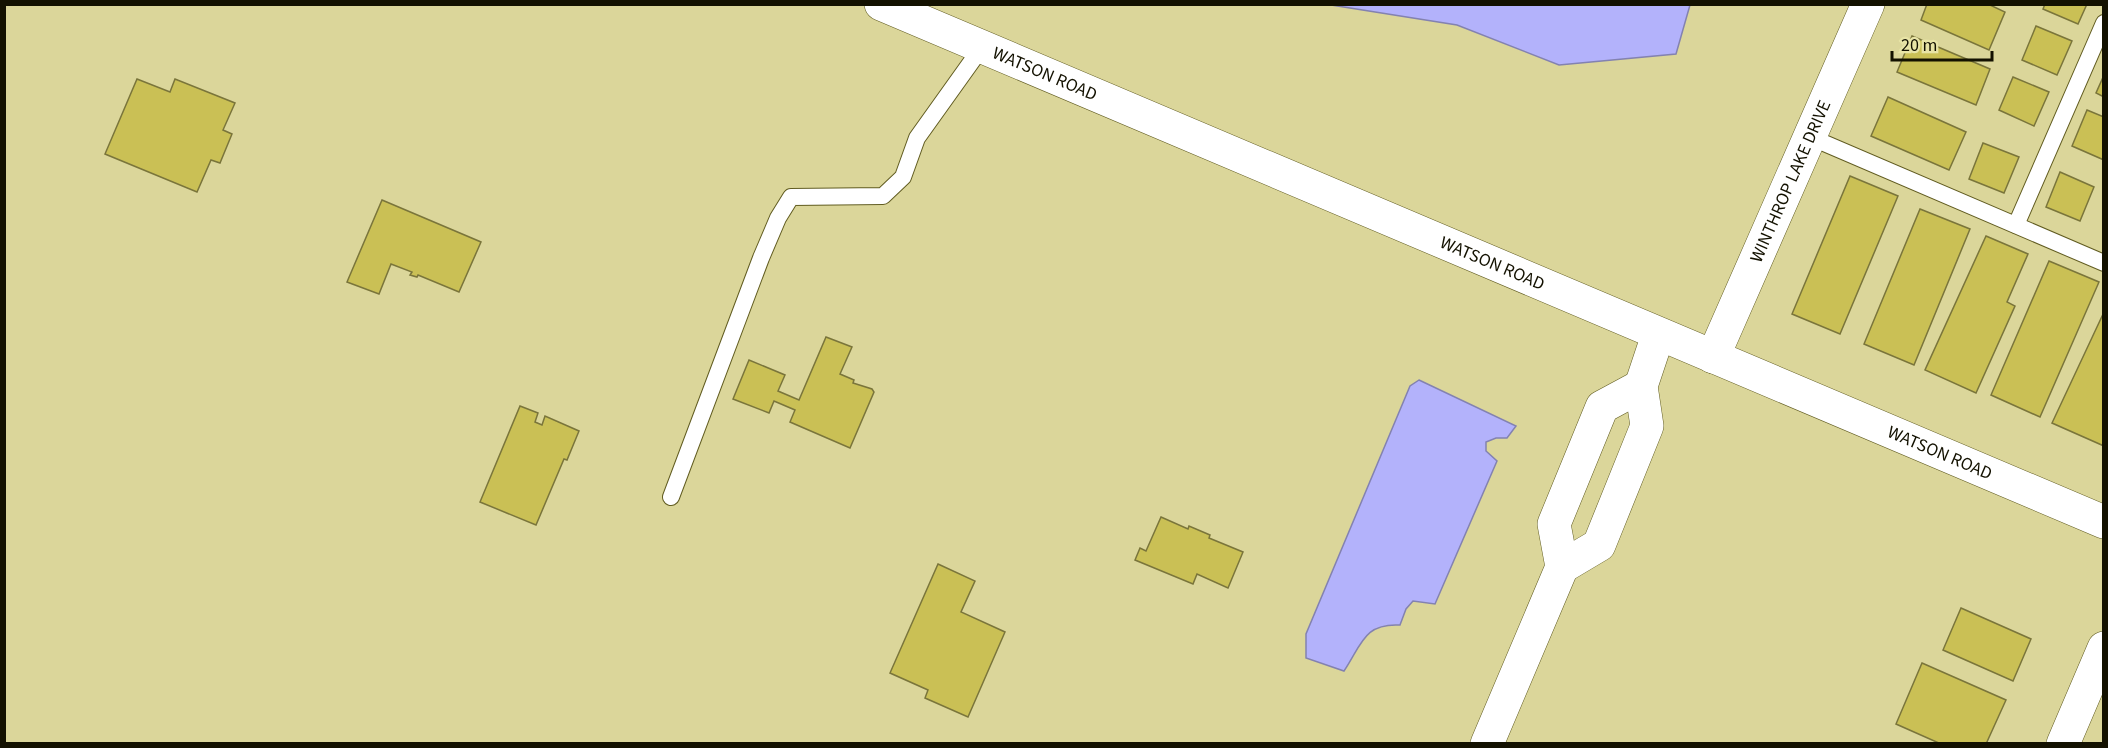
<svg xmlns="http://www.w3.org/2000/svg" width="2108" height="748" font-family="'Source Sans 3',sans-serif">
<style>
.water{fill:#b3b2fb;stroke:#8382b0;stroke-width:1.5}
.building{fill:#cac055;stroke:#7a753b;stroke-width:1.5}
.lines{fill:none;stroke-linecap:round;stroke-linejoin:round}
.service-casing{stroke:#615c21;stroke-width:18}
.minor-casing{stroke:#615c21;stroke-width:34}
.service{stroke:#fff;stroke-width:16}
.minor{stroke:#fff;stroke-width:33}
.labels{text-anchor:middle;stroke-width:6;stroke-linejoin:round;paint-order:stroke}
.street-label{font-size:18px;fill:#131100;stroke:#e8e4a6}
</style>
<rect width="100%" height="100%" fill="#dbd69a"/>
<g class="water">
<polygon points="1331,5 1690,5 1676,54 1559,65 1457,25"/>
<path d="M1419,380L1516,426L1507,438H1496L1486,442V451L1497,461L1435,604L1413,601L1406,609L1400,625C1364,623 1362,644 1344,671L1306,658V634L1410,386Z"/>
</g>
<g class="building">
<polygon points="1927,4 1988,4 2005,12 1989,50 1921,20"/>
<polygon points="2045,4 2087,4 2078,24 2043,9"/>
<polygon points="2036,26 2072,41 2057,75 2022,60"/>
<polygon points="1912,36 1990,69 1976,105 1897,72"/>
<polygon points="2104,75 2104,97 2096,93"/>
<polygon points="2013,77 2049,92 2034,126 1999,110"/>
<polygon points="137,79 170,92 175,79 235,103 223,130 232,134 220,163 211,160 197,192 105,154"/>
<polygon points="1888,97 1966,132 1949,170 1871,136"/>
<polygon points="2087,110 2104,117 2104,160 2072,146"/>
<polygon points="1983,143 2019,157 2004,193 1969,179"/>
<polygon points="2060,172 2094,187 2080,221 2046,207"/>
<polygon points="1850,176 1898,196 1840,334 1792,314"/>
<polygon points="382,200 481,242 459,292 418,275 417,277 410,275 412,272 391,264 379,294 347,282"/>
<polygon points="1920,209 1970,229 1914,365 1864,344"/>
<polygon points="1986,236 2028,254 2007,302 2015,306 1976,393 1925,370"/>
<polygon points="2049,261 2099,282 2040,417 1991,395"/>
<polygon points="2104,312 2104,446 2052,423"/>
<polygon points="826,337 852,347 840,374 854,380 853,383 872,389 874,392 850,448 790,422 795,410 774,401 769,413 733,399 749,360 785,375 778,391 799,400"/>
<polygon points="520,406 538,413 535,422 542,425 545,416 579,431 567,460 564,459 536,525 480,502"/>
<polygon points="1161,517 1188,529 1189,526 1210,535 1209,538 1243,552 1228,588 1197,574 1193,584 1135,560 1140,548 1146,551"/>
<polygon points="938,564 975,581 961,612 1005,632 968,717 925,698 928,690 890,673"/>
<polygon points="1961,608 2031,639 2013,681 1943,650"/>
<polygon points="1922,663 2006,700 1986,744 1941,744 1896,724"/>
</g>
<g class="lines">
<g class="service-casing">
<g id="service">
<polyline points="1810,137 2104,263"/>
<polyline points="2016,225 2104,23"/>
<polyline points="671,497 761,258 778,218 791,197 883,196 903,177 917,138 982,47"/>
</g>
</g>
<g class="minor-casing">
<g id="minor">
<path id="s1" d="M881,4L2104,522"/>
<path id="s2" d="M1713,357L1868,4"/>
<polyline points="1562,567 1599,545 1647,426 1641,386 1657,338"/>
<polyline points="1487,744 1562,567 1554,524 1602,407 1641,386"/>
<polyline points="2063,744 2104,648"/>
</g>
</g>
<use href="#service" class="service"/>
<use href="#minor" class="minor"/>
</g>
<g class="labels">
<g class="street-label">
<text dy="6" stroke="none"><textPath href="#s1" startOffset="178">WATSON ROAD</textPath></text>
<text dy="6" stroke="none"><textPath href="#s2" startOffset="192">WINTHROP LAKE DRIVE</textPath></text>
<text dy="6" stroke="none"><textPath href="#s1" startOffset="664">WATSON ROAD</textPath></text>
<text dy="6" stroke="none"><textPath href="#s1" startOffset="1150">WATSON ROAD</textPath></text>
</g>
</g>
<rect width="2108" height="748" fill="none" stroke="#131100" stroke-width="12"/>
<path d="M1892 51v9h100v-9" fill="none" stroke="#131100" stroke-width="3"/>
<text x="1901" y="51" font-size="18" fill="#131100" stroke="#e8e4a6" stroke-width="4.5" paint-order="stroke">20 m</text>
</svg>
